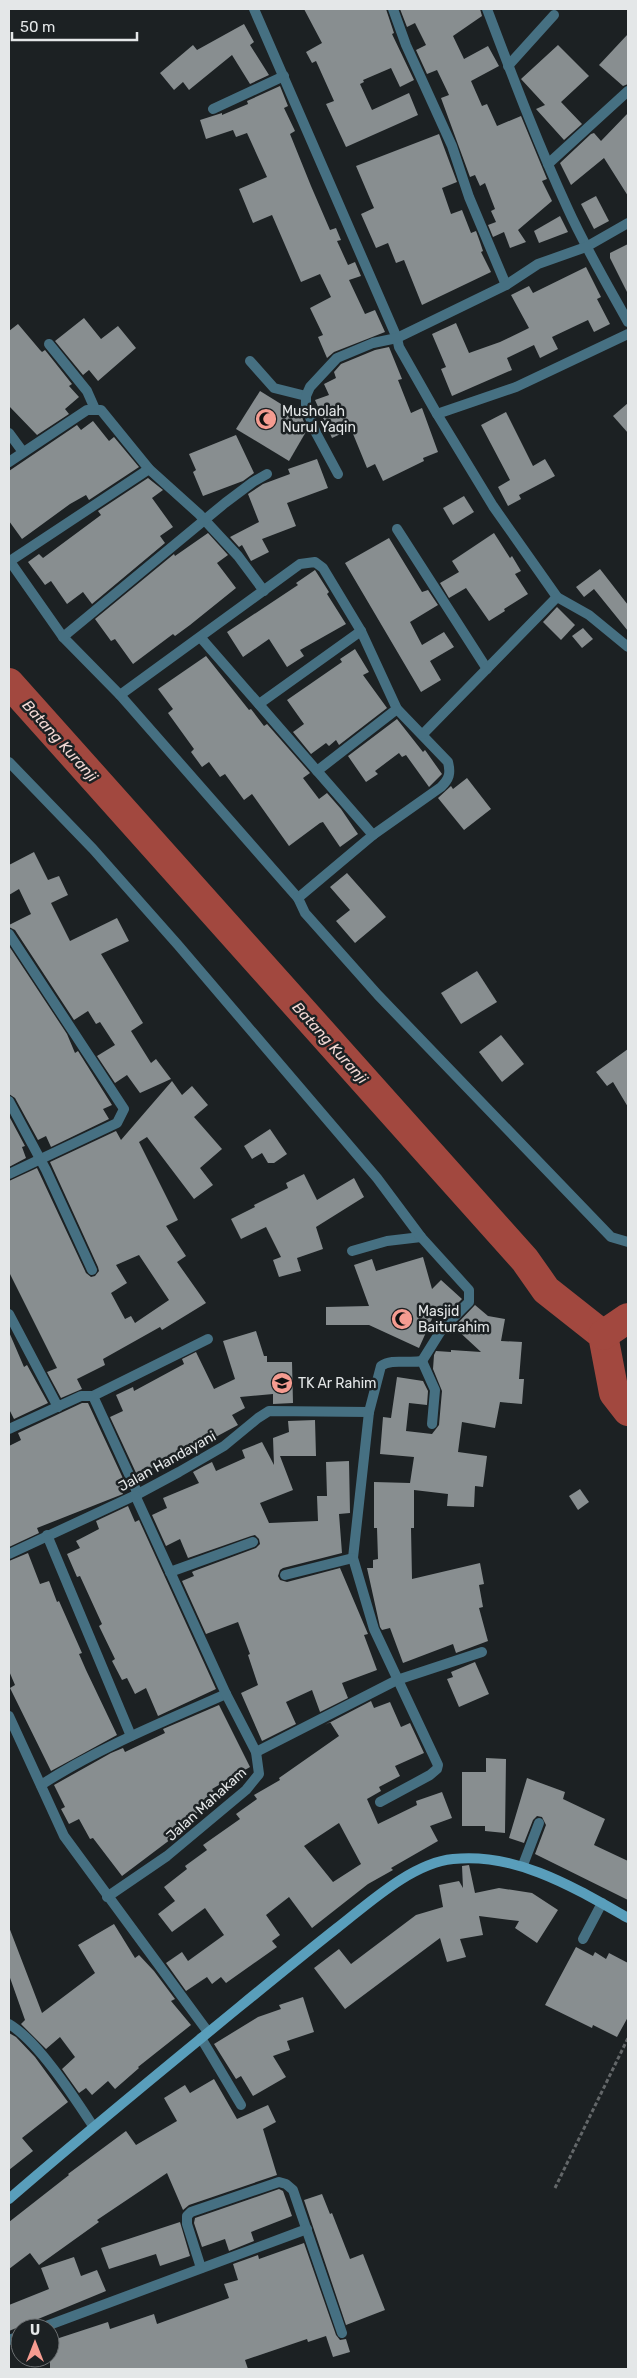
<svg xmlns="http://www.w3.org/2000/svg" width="637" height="2378" font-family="Rubik,sans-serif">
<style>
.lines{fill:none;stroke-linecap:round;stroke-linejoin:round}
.river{stroke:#a2483f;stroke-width:30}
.building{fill:#888e90;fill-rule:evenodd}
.path{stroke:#636769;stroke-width:3;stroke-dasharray:4 2.5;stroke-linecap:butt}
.lane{stroke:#467082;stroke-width:10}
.street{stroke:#467082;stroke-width:10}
.secondary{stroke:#599ebb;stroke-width:10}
.labels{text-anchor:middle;stroke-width:5;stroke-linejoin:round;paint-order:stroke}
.poi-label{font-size:14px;fill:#e4e7e8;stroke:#1c2123;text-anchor:start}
.street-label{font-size:14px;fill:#e4e7e8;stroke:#1c2123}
.water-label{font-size:15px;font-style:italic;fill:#f3d8d4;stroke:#1c2123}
</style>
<rect width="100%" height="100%" fill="#1c2123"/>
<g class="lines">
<g class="river">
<polyline points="9,683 525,1260 546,1290 603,1335 614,1393 628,1411"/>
<polyline points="603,1335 628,1318"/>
</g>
</g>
<g class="building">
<polygon points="304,9 386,9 394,33 392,34 414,80 400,87 391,68 363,80 364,82 360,84 372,110 409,93 418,115 346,147 326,104 334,101 316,61 312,63 306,52 322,43"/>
<polygon points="400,9 480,9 482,16 453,36 464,59 488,46 499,66 471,81 482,106 487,104 497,126 521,116 547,179 542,181 552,201 518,230 526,242 510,248 504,232 493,237 488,225 496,222 491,211 495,209 485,183 480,186 475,175 470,177 441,98 449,95 437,70 427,74 416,50 426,45 415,23 407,27"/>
<polygon points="244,24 254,42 250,45 269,75 250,84 232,55 189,90 183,82 174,90 160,73 193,45 197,50"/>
<polygon points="628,34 628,84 623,86 599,65"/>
<polygon points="558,45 589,76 561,102 582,124 564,140 536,109 545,105 521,79"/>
<polygon points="280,86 288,106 284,108 295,131 290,134 311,186 330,230 336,228 341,240 337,241 348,265 355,262 361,276 349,280 365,314 375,310 385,332 334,352 327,358 318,337 323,335 310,308 331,297 320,274 301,282 272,215 253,223 239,189 267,177 247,133 236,137 233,130 206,139 200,120 222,113 222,115 248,104 247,101"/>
<polygon points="628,113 628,196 604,158 571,185 560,163 591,134 594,133 601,141"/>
<polygon points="439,134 457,182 442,188 451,214 462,210 471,233 476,231 480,242 483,251 481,252 491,272 422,305 404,260 396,263 388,243 376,248 361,214 374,208 356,166"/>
<polygon points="596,196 609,221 594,229 581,204"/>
<polygon points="560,216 568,232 539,243 534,231"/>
<polygon points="628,244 628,294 610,258 610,253"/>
<polygon points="586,267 601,297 597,299 610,324 594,332 588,320 552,337 558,349 540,358 534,345 507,358 512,370 452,396 441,369 446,367 432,334 456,323 469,353 500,342 529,328 511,295 529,286 533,293"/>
<polygon points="84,318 101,339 118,326 136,348 98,381 89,370 83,375 55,341"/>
<polygon points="18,324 40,350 42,352 45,350 72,384 69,386 79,397 65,409 69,414 37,435 9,406 9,331"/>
<polygon points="389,347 402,379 398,380 411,413 422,408 438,452 423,458 424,461 383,481 375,464 367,468 351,429 332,438 315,400 329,395 324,384 336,378 334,372 341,364 375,350"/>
<polygon points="260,391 302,417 307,430 289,461 236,429"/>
<polygon points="628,403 628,433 613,416"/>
<polygon points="506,412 533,466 545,459 555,476 519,495 521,499 508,506 498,487 510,480 481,425"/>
<polygon points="93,421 109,441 114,437 139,467 89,500 86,495 70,504 22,539 9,521 9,471 77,425 81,430"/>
<polygon points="236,435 254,473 243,481 203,496 193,472 196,470 189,454"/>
<polygon points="317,459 328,488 287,503 296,526 262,539 269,552 251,561 242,545 239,547 230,537 259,522 248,494 263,484 290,474 288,469"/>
<polygon points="148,478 163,490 152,498 173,527 160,536 165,543 92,604 83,592 67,604 51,581 45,585 28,562 39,554 43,558 101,515 98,511"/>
<polygon points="464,496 474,512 453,525 443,508"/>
<polygon points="208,533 228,555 217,563 236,588 190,625 175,636 173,634 133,664 115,639 111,641 95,619 174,554 175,556"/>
<polygon points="494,533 510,558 512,556 521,571 515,574 528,594 504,609 505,611 489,621 466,588 449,598 440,583 459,572 452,561"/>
<polygon points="389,538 422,592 428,590 438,605 410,622 422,645 444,632 454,647 430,661 441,680 421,692 345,563"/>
<polygon points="600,569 628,605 628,631 594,589 584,597 576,587"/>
<polygon points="315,570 329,592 327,594 346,624 300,650 304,656 287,667 269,639 243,657 227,632 298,585 296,583"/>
<polygon points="557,607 575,625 561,640 543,622"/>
<polygon points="583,628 593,639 582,648 572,636"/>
<polygon points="355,649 369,672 363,675 387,708 339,745 336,740 329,746 326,743 311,754 293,732 304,724 287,700 342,662 340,659"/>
<polygon points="206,656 249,710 251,709 264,726 267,724 310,773 303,778 319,799 327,793 341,809 358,834 340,847 323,822 320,823 289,846 252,794 244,800 225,774 220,777 209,762 202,767 191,752 194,749 168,713 173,709 158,689"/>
<polygon points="397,719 423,752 425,750 442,774 429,787 406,755 402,757 399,753 375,771 378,774 366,782 348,756"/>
<polygon points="467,778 491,809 464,830 438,798 451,786 453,789"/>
<polygon points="34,852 48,880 59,876 68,895 51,903 70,941 117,918 129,941 101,954 143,1023 131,1031 151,1063 156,1059 171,1079 140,1093 127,1075 115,1083 97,1056 115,1045 100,1022 96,1024 88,1011 74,1020 15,930 9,927 9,925 31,914 19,889 9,895 9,865"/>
<polygon points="347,873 386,917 355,943 336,921 350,910 330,887"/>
<polygon points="9,946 67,1034 75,1053 78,1051 112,1105 103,1109 109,1119 51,1147 46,1136 38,1140 15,1098 9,1094"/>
<polygon points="477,971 497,1002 461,1024 441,993"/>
<polygon points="501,1035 524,1064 502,1082 479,1052"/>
<polygon points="628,1049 628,1107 613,1082 607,1086 596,1072"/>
<path d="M172,1081L182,1095L192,1086L208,1105L194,1117L222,1149L200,1168L213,1185L194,1199L147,1137L139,1142L178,1220L166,1226L186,1256L177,1262L206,1303L162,1330L160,1327L103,1359L105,1365L77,1379L82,1389L61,1398L47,1372L57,1368L9,1272V1181L37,1168L86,1273L91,1277L95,1276L99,1271L98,1267L50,1162L116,1131L121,1140ZM139,1255L169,1300L135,1323L131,1316L125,1319L111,1293L127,1283L116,1265Z"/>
<polygon points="9,1116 25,1146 22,1147 26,1158 9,1167"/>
<polygon points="270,1129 287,1154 274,1163 268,1163 262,1153 252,1159 244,1146"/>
<polygon points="304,1174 317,1200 354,1178 364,1197 316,1227 323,1249 297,1258 301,1271 279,1277 273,1260 281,1257 266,1227 241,1239 231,1219 255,1207 254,1205 288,1188 286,1183"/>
<polygon points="423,1257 432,1289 441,1280 462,1299 444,1317 436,1310 419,1348 369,1325 326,1325 326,1307 369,1306 354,1265 372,1259 376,1271"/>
<polygon points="475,1305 488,1316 505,1319 501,1341 522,1342 519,1379 524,1379 522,1404 500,1402 495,1428 462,1422 458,1452 487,1456 483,1487 475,1486 474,1507 447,1506 448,1494 414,1490 414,1528 411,1528 412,1579 480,1563 484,1584 479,1585 483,1607 479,1608 488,1641 456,1653 453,1644 403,1663 390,1628 382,1630 380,1627 367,1568 373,1568 373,1560 378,1559 377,1528 374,1528 374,1482 410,1483 414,1457 380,1454 383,1417 391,1418 397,1377 423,1381 428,1391 427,1405 409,1403 406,1431 432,1434 439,1425 442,1391 433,1369 434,1355 436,1351 451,1352 451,1350 481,1352 454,1327"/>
<polygon points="256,1331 264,1356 267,1356 267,1362 292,1362 293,1403 273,1404 273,1394 240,1397 245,1408 232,1415 238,1425 184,1454 137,1475 110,1417 123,1411 116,1395 133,1387 134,1391 184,1364 182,1359 196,1352 214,1389 235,1379 223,1341"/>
<polygon points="9,1332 24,1367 27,1365 48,1403 14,1419 9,1409"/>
<polygon points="82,1403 88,1403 127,1487 121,1490 123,1494 37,1528 39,1533 9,1547 9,1446 21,1440 18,1433"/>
<polygon points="315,1420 316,1456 280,1456 293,1490 260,1503 269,1523 318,1521 317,1496 327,1496 326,1462 349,1461 350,1513 339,1514 342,1553 283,1568 280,1570 278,1576 280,1580 287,1582 340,1568 368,1634 364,1635 377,1670 342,1683 348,1698 320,1712 312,1690 286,1702 296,1724 262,1741 241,1693 258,1685 248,1655 250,1654 238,1622 206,1634 182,1581 194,1576 192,1572 194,1571 256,1548 260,1544 259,1539 255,1535 251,1536 188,1558 180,1539 166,1546 152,1515 167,1508 163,1498 199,1483 193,1472 204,1466 212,1462 216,1471 245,1458 242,1450 262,1442 274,1465 273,1438 289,1432 288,1421"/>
<polygon points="580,1489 589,1502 578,1510 569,1496"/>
<polygon points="128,1506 135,1522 139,1520 216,1689 158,1716 146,1688 135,1694 127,1678 122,1680 112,1661 115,1659 99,1626 102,1624 80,1576 77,1577 67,1554 80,1548 76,1541 99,1529 96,1521"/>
<polygon points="28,1553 40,1584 49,1581 57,1602 59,1601 82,1653 79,1654 86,1670 117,1735 51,1771 10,1688 15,1685 9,1671 9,1561"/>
<polygon points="475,1662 489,1694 459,1707 447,1679 453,1677 451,1672"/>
<path d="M371,1701L374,1708L390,1702L401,1727L410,1723L424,1753L395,1766L400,1776L379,1787L381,1791L367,1799L378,1824L417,1805L416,1801L442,1792L452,1818L430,1826L438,1841L391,1868L393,1870L368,1884L312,1928L289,1897L266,1915L280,1935L272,1941L277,1947L226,1983L221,1977L212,1984L207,1977L186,1991L166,1963L182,1952L188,1961L224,1935L205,1908L172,1932L158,1914L175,1901L164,1887L187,1869L185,1866L207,1850L203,1845L240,1819L236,1814L257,1799L254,1795L280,1780L279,1778L339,1736L330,1722L325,1725ZM339,1823L361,1864L333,1882L304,1846Z"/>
<polygon points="219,1705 250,1767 212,1789 219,1799 183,1822 187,1827 122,1876 93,1838 90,1839 79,1819 69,1824 61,1809 65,1807 54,1785 111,1753 123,1748 125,1752 165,1733 163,1729"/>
<polygon points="486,1758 506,1759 505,1833 485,1831 485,1826 462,1826 462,1772 486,1772"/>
<polygon points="527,1778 565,1792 563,1799 605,1819 594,1845 628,1861 628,1900 535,1854 546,1825 542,1817 537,1816 533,1820 524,1843 509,1838"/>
<polygon points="469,1865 475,1893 499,1888 532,1893 558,1910 537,1943 515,1928 519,1921 479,1916 483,1935 460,1939 466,1957 447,1962 440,1938 345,2009 314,1968 339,1949 351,1964 416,1915 443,1907 439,1885 459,1881 463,1888 462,1866"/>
<polygon points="114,1924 135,1958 139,1955 154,1971 175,1999 171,2001 191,2025 138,2067 139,2068 115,2089 108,2081 92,2095 86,2088 79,2093 62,2069 75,2057 60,2037 46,2049 21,2024 25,2020 9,1975 9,1927 42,2013 95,1973 78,1945"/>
<polygon points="576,1947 593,1956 595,1952 606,1959 609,1953 628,1963 628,2017 617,2037 593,2025 592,2028 545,2005"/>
<polygon points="303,1997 314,2032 287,2041 290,2050 273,2056 286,2077 253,2096 241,2076 236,2079 214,2044 258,2017 281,2009 279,2005"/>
<polygon points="9,2033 16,2037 35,2057 68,2102 22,2138 33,2151 9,2170"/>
<polygon points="214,2079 237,2119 268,2105 276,2122 263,2129 277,2175 189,2205 183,2210 167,2173 97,2220 99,2222 39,2265 30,2253 9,2269 9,2222 69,2175 68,2174 126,2131 136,2145 177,2121 164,2098 185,2085 190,2093"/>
<polygon points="279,2189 283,2191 292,2216 251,2232 254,2241 229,2251 225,2239 202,2247 194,2223 195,2218"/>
<polygon points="322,2194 330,2214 332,2213 350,2259 363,2254 385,2310 346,2325 304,2200"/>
<polygon points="180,2222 190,2256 160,2266 156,2254 109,2269 101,2248"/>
<polygon points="304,2243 336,2335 340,2340 346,2339 350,2352 333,2357 326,2336 308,2342 307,2339 245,2360 248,2369 50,2369 50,2341 108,2322 110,2329 154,2314 157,2324 229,2298 224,2284 238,2280 233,2264 258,2255 259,2259"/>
<polygon points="74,2257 81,2276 97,2270 106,2291 9,2331 9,2305 49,2289 41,2268"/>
</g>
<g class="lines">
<polyline class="path" points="555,2188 628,2038"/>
<g class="lane">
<polyline points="250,361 274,388 306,396"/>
<polyline points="352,1251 387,1241 421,1237"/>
<polyline points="583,1939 602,1903"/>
<polyline points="201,2268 187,2224 187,2216 191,2212 279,2182 286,2184 293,2190 342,2333"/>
<polyline points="41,2328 307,2229"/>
<polyline points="9,2340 20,2336"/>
</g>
<g class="street">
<polyline points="254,9 397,338 399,347 437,414 493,506 557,597 589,615 628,647"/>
<polyline points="393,9 406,45 452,146 469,197 506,285"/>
<path d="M487,9C512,75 537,142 567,207C585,247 607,284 628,322"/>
<polyline points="508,66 554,15"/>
<polyline points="213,109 284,76"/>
<polyline points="548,164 628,91"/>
<polyline points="49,344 87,391 95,409"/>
<polyline points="437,414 516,387 628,334"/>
<polyline points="9,433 23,452"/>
<polyline points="9,462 87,410 101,410 149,469 199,514 238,556 264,591"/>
<polyline points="338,474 316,433 306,407 306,396 310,387 337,358 373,343 397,338 506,285 538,264 586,247 628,223"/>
<polyline points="397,529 487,669"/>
<polyline points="9,560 63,637 120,695 298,898 305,913 378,995 611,1237 628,1242"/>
<polyline points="10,561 149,469"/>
<polyline points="63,637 225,503 253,482 267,474"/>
<polyline points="201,638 373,835"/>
<path d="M120,695L300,564L315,562L323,568L361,631L397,709L448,762C451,774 449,779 441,787L373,835L298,898"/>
<polyline points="259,704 361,631"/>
<polyline points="423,734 557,597"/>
<polyline points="9,762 93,849 178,945 377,1178 421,1237 469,1290 469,1302 442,1329 422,1361"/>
<polyline points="317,771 397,709"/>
<polyline points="9,934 124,1109 117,1123 9,1174"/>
<polyline points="9,1101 46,1170 92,1270"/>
<polyline points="9,1314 58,1407"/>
<polyline points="422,1361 435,1390 432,1424"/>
<polyline points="93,1396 208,1339"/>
<polyline points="369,1412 353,1558 374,1629 438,1765 437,1769 430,1775 380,1802"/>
<polyline points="9,1429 81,1396 93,1396 138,1494"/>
<polyline points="47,1535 131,1736"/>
<path d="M9,1554L138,1494L179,1472L224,1446L258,1418L269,1411L369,1412L381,1366C392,1358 408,1364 422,1361"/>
<polyline points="170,1572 253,1542"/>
<polyline points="285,1575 353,1558"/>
<polyline points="9,1716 64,1836 208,2032"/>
<polyline points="256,1752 397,1680 482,1652"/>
<path d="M41,1785C98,1748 163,1722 226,1694"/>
<polyline points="523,1865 539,1823"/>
<polyline points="107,1897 167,1856 246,1790 259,1774 256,1752 226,1694 135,1495"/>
<path d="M9,2024C38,2041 74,2097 93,2126"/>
<polyline points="201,2038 241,2105"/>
</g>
<path class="secondary" d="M9,2199C84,2134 161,2071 238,2008C271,1981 304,1954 337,1928C369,1903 412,1863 453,1859C516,1852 575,1888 628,1918"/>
</g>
<defs>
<g id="mosque-disc" transform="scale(1.125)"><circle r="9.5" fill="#f59c91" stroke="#1c2123"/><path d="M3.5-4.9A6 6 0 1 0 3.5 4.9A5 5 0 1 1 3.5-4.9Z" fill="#111"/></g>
<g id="school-disc" transform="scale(1.125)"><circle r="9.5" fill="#f59c91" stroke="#1c2123"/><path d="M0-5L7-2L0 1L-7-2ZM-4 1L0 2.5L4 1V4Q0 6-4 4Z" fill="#111"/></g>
</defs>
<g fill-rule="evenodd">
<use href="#mosque-disc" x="266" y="419"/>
<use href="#mosque-disc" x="402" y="1319"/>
<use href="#school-disc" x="282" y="1383"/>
</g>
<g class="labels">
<g class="poi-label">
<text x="282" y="416">Musholah<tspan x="282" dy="16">Nurul Yaqin</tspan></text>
<text x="418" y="1316">Masjid<tspan x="418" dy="16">Baiturahim</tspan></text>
<text x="298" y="1388">TK Ar Rahim</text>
</g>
<g class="street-label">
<text transform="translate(167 1461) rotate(-29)" y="5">Jalan Handayani</text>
<text transform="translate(206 1804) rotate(-42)" y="5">Jalan Mahakam</text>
</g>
<g class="water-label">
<text transform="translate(60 741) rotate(48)" y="5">Batang Kuranji</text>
<text transform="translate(330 1043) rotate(48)" y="5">Batang Kuranji</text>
</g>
</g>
<rect width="637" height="2378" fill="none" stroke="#e4e7e8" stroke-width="20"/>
<g transform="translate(35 2343)"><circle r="24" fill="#1c2123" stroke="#6c7072"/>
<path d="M0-4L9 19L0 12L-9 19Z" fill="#f59c91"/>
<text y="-8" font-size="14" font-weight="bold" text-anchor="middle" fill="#e4e7e8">U</text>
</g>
<path d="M12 32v8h125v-8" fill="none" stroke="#e4e7e8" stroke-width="2.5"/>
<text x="20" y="32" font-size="15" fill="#e4e7e8" stroke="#1c2123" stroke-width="4" paint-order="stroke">50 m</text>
</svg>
